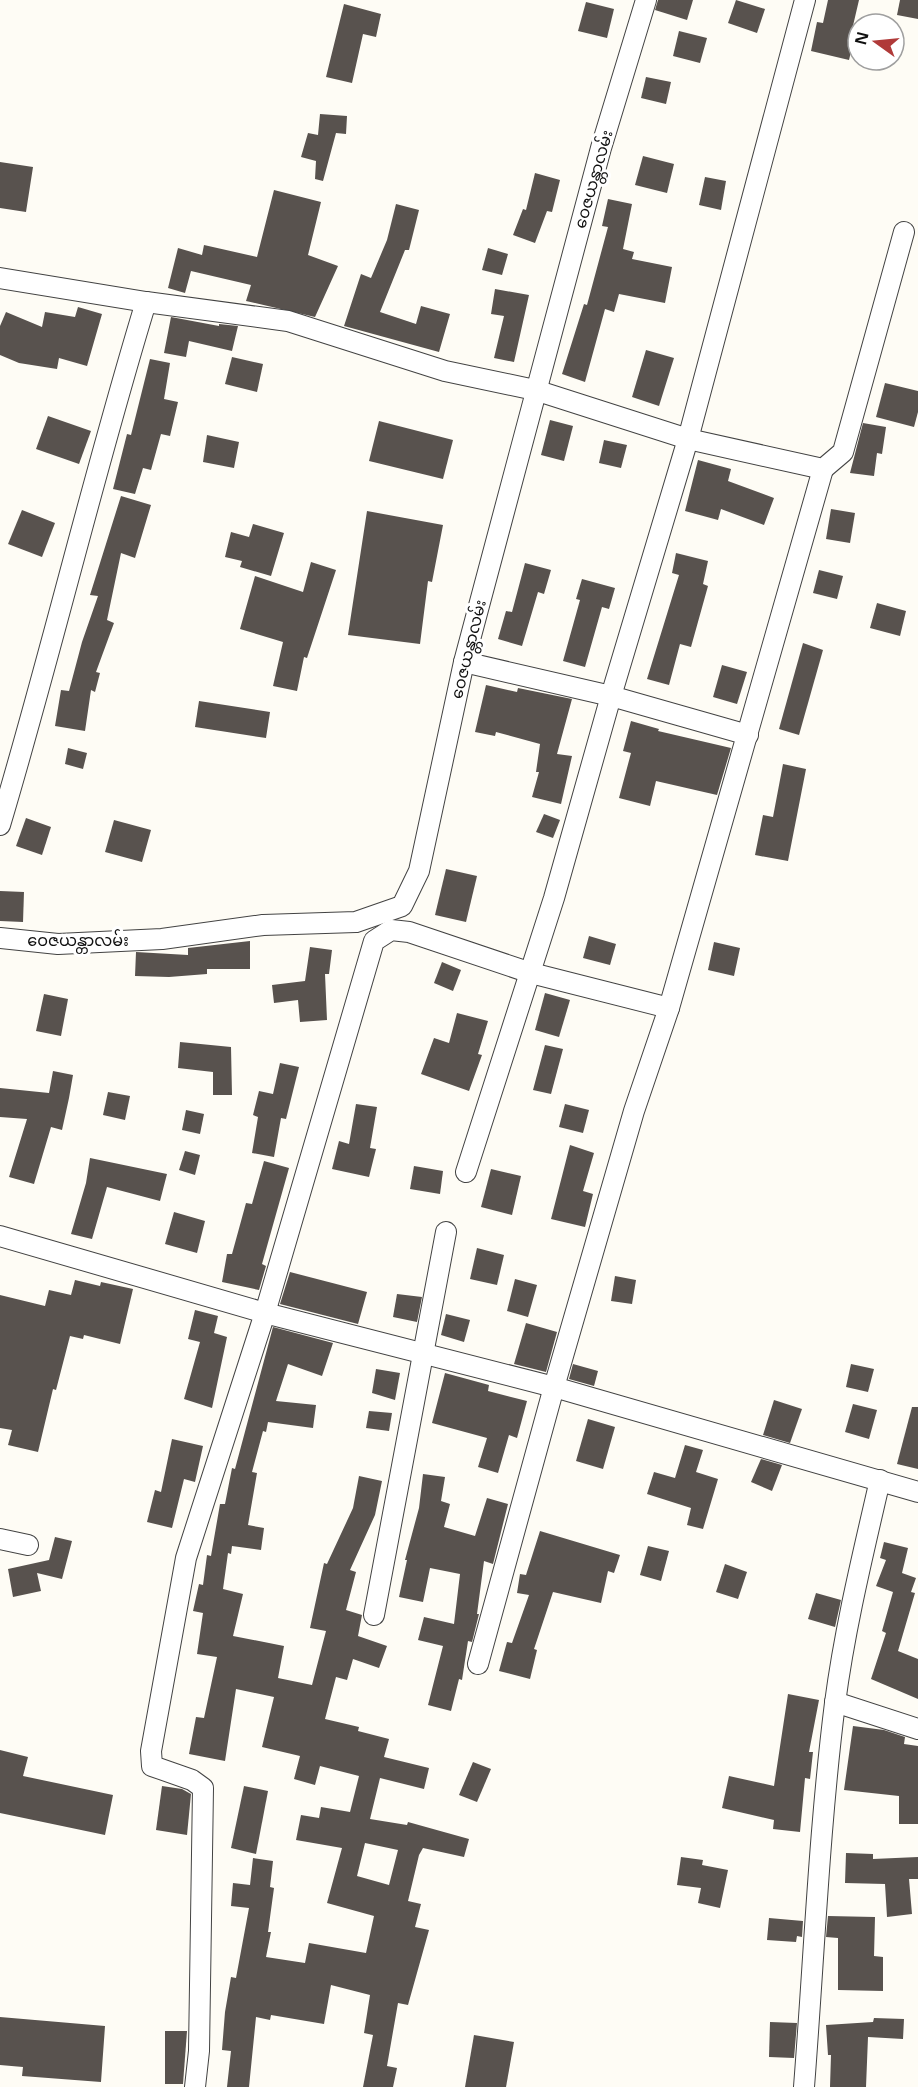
<svg xmlns="http://www.w3.org/2000/svg" width="918" height="2087" font-family="Georgia,'Noto Sans Myanmar',serif">
<style>
.building{fill:#58524e;fill-rule:evenodd}
.lines{fill:none;stroke-linecap:round;stroke-linejoin:round}
.minor-casing{stroke:#434343;stroke-width:22}
.minor{stroke:#fff;stroke-width:20}
.labels{text-anchor:middle;stroke-width:6;stroke-linejoin:round;paint-order:stroke}
.street-label{font-size:16px;fill:#101010;stroke:#fff}
</style>
<rect width="100%" height="100%" fill="#fefcf5"/>
<g class="building">
<polygon points="658,0 693,0 687,20 655,10"/>
<polygon points="736,0 765,9 757,33 728,23"/>
<polygon points="828,0 859,0 852,30 856,31 849,60 811,51 817,22 823,23"/>
<polygon points="900,0 918,0 918,19 897,15"/>
<polygon points="586,2 614,9 607,38 578,31"/>
<polygon points="344,4 381,14 376,37 363,34 352,83 326,77"/>
<polygon points="679,31 707,38 700,63 673,56"/>
<polygon points="646,77 671,82 666,104 641,98"/>
<polygon points="320,114 347,116 346,134 336,133 323,181 315,179 316,161 301,157 308,133 318,135"/>
<polygon points="643,156 674,164 667,193 635,185"/>
<polygon points="0,162 33,167 26,212 0,208"/>
<polygon points="535,173 560,180 552,212 547,211 535,243 513,235 523,209 526,210"/>
<polygon points="705,177 726,181 721,210 699,205"/>
<polygon points="274,190 321,202 308,255 338,266 315,317 246,301 251,285 191,271 185,293 168,288 178,248 202,255 204,245 257,257"/>
<polygon points="608,199 632,204 623,249 634,252 632,259 672,267 665,303 619,294 614,312 605,309 585,382 562,374 584,304 587,305 608,227 602,226"/>
<polygon points="396,204 419,210 409,250 405,250 380,312 416,324 421,306 450,314 439,352 344,326 361,274 371,278 387,240"/>
<polygon points="488,248 508,254 502,275 482,270"/>
<polygon points="495,289 529,295 514,362 494,358 504,316 491,314"/>
<polygon points="78,307 102,314 87,366 59,358 57,369 19,363 0,355 0,326 6,312 42,327 45,312 75,317"/>
<polygon points="171,317 219,326 219,324 238,326 232,351 189,341 186,357 164,353"/>
<polygon points="646,350 674,358 659,406 632,397"/>
<polygon points="232,357 263,364 257,392 225,384"/>
<polygon points="150,359 170,363 164,399 178,402 170,436 161,434 151,470 143,468 135,494 113,489 127,434 131,435"/>
<polygon points="885,383 918,391 918,412 914,427 876,417"/>
<polygon points="48,416 91,431 79,464 36,449"/>
<polygon points="550,420 573,426 564,461 541,455"/>
<polygon points="379,421 453,440 443,479 369,461"/>
<polygon points="863,423 886,427 882,454 877,453 874,476 850,473"/>
<polygon points="207,435 239,442 234,468 203,462"/>
<polygon points="604,440 627,445 621,468 599,463"/>
<polygon points="698,460 731,469 728,481 774,498 764,525 721,509 718,520 685,511"/>
<polygon points="121,496 151,505 135,558 121,553 107,620 114,623 96,672 100,673 95,692 91,690 85,731 55,726 61,690 69,691 82,642 98,596 90,595"/>
<polygon points="831,509 855,513 850,543 826,539"/>
<polygon points="22,510 55,523 42,557 8,544"/>
<polygon points="367,511 443,525 432,582 428,581 420,644 348,635"/>
<polygon points="253,524 284,533 271,576 240,567 242,561 225,557 231,532 249,537"/>
<polygon points="676,553 708,561 703,584 708,586 691,647 680,644 669,685 647,679 679,575 672,573"/>
<polygon points="311,562 336,570 307,658 304,657 297,691 273,686 283,642 240,629 255,576 303,592"/>
<polygon points="525,563 551,570 544,594 538,592 522,646 498,639 506,611 512,612"/>
<polygon points="819,570 843,576 837,599 813,593"/>
<polygon points="582,579 615,588 609,609 602,607 585,667 563,661 580,600 576,599"/>
<polygon points="877,603 906,611 900,636 870,628"/>
<polygon points="803,643 823,650 799,735 779,729"/>
<polygon points="722,665 747,672 737,704 713,697"/>
<polygon points="486,685 517,692 518,688 572,699 557,754 572,756 561,804 532,797 539,772 536,772 540,744 496,732 495,736 475,732"/>
<polygon points="199,701 270,712 266,738 195,727"/>
<polygon points="631,721 659,729 658,731 731,748 717,795 656,781 650,806 619,798 631,753 623,751"/>
<polygon points="68,748 87,753 83,769 65,764"/>
<polygon points="783,764 806,769 788,861 755,855 763,815 773,817"/>
<polygon points="544,814 560,820 553,838 536,832"/>
<polygon points="26,818 51,827 42,855 16,846"/>
<polygon points="114,820 151,830 142,862 105,852"/>
<polygon points="446,869 477,876 466,922 435,915"/>
<polygon points="0,891 24,892 23,922 0,921"/>
<polygon points="589,936 616,944 610,965 583,958"/>
<polygon points="250,941 250,969 207,969 207,974 169,977 135,976 136,952 188,955 188,948"/>
<polygon points="714,942 740,948 734,976 708,970"/>
<polygon points="310,947 332,950 329,974 325,974 327,1020 300,1022 298,1000 274,1003 272,985 305,981"/>
<polygon points="442,962 461,970 453,991 434,983"/>
<polygon points="545,993 570,1000 559,1037 535,1030"/>
<polygon points="44,994 68,999 61,1036 36,1031"/>
<polygon points="457,1013 488,1021 478,1054 482,1055 469,1091 421,1074 434,1038 449,1043"/>
<polygon points="180,1042 231,1047 232,1095 213,1095 213,1072 178,1068"/>
<polygon points="545,1045 563,1049 551,1094 533,1090"/>
<polygon points="280,1063 299,1067 286,1119 281,1118 274,1157 252,1153 258,1117 253,1115 259,1091 273,1094"/>
<polygon points="53,1071 73,1075 69,1098 62,1130 51,1127 34,1184 9,1177 27,1119 0,1117 0,1088 49,1093"/>
<polygon points="108,1092 130,1096 125,1120 103,1115"/>
<polygon points="356,1104 377,1107 370,1148 376,1149 369,1177 332,1169 339,1141 349,1144"/>
<polygon points="565,1104 589,1110 583,1133 559,1127"/>
<polygon points="186,1110 204,1114 200,1134 182,1130"/>
<polygon points="570,1145 594,1153 583,1191 593,1194 585,1227 551,1219"/>
<polygon points="185,1151 200,1155 195,1175 179,1170"/>
<polygon points="90,1158 167,1174 160,1201 107,1187 92,1239 71,1234 86,1183"/>
<polygon points="264,1161 289,1168 262,1264 266,1266 259,1290 222,1282 227,1254 232,1254 246,1203 252,1204"/>
<polygon points="414,1166 443,1171 440,1194 410,1189"/>
<polygon points="491,1169 521,1176 512,1215 481,1207"/>
<polygon points="174,1212 205,1221 197,1253 165,1244"/>
<polygon points="477,1248 504,1255 497,1285 470,1279"/>
<polygon points="290,1272 367,1292 358,1324 280,1304"/>
<polygon points="615,1276 636,1280 632,1304 611,1301"/>
<polygon points="515,1279 537,1285 528,1317 507,1311"/>
<polygon points="75,1280 100,1286 101,1282 133,1289 120,1344 84,1335 83,1339 70,1336 56,1390 53,1389 38,1452 8,1445 12,1430 0,1428 0,1295 45,1306 49,1290 71,1295"/>
<polygon points="397,1294 422,1297 417,1322 393,1317"/>
<polygon points="195,1310 218,1316 214,1333 227,1337 212,1408 184,1399 200,1342 188,1339"/>
<polygon points="446,1314 470,1320 464,1342 441,1335"/>
<polygon points="526,1323 557,1332 546,1372 514,1364"/>
<path d="M273,1327L333,1343L322,1376L288,1364L276,1401L316,1405L313,1428L268,1422L266,1432L263,1431L252,1472L257,1473L248,1525L264,1528L261,1550L232,1546L231,1554L228,1553L223,1589L243,1594L233,1636L284,1646L278,1678L312,1685L326,1631L310,1628L324,1563L327,1564L353,1508L359,1476L382,1481L375,1515L350,1570L356,1572L346,1610L362,1615L358,1636L387,1646L379,1668L353,1659L347,1680L336,1677L325,1719L359,1727L358,1731L389,1739L384,1757L429,1768L424,1789L380,1778L370,1819L407,1825L408,1822L469,1839L464,1857L423,1848L419,1855L408,1901L421,1904L415,1927L429,1930L408,2005L398,2003L387,2066L397,2068L393,2087H363L373,2035L364,2033L370,1995L331,1985L324,2024L271,2015L270,2020L256,2017L249,2087H227L231,2051L222,2050L225,2012L231,1977L236,1978L249,1908L231,1906L233,1883L250,1885L253,1858L273,1861L270,1887L274,1888L268,1932H271L266,1957L305,1963L309,1943L366,1953L374,1916L327,1903L342,1848L296,1840L301,1815L319,1818L321,1807L350,1812L359,1776L320,1766L315,1785L294,1779L300,1756L262,1747L274,1697L236,1689L225,1761L189,1754L196,1717L204,1718L217,1657L197,1654L203,1613L193,1611L199,1584L203,1585L207,1555L211,1556L220,1504H225L232,1468L235,1469ZM365,1843L398,1850L389,1885L357,1876Z"/>
<polygon points="573,1364 598,1371 594,1386 569,1379"/>
<polygon points="851,1364 874,1369 868,1392 846,1387"/>
<polygon points="376,1369 400,1373 395,1400 372,1393"/>
<polygon points="445,1373 489,1385 488,1391 527,1401 517,1438 509,1435 498,1473 478,1467 487,1438 432,1423"/>
<polygon points="774,1400 802,1409 790,1443 763,1435"/>
<polygon points="853,1404 877,1410 869,1439 845,1432"/>
<polygon points="912,1407 918,1407 918,1469 897,1464"/>
<polygon points="369,1411 392,1413 389,1431 366,1428"/>
<polygon points="588,1419 615,1427 603,1469 576,1461"/>
<polygon points="172,1439 203,1446 195,1482 184,1479 172,1528 147,1522 155,1490 161,1492"/>
<polygon points="685,1445 703,1450 696,1472 718,1479 703,1529 687,1525 691,1508 647,1494 654,1472 675,1478"/>
<polygon points="761,1459 782,1465 772,1491 751,1482"/>
<polygon points="423,1474 445,1477 441,1501 450,1504 444,1527 475,1536 487,1498 508,1504 493,1564 484,1561 477,1614 479,1614 472,1642 468,1641 462,1680 459,1679 451,1711 428,1705 443,1646 418,1640 424,1617 454,1624 460,1574 430,1568 423,1602 399,1597 407,1560 405,1560 419,1508"/>
<polygon points="540,1531 620,1555 614,1573 608,1571 601,1603 553,1592 534,1649 537,1650 530,1679 499,1671 507,1642 512,1643 529,1595 517,1593 520,1574 526,1575"/>
<polygon points="55,1537 72,1541 62,1579 37,1573 41,1591 13,1597 8,1569 49,1560"/>
<polygon points="884,1542 908,1548 902,1573 916,1578 911,1592 915,1593 898,1651 918,1659 918,1699 871,1679 886,1633 882,1631 893,1592 876,1586 886,1560 880,1558"/>
<polygon points="648,1546 669,1551 661,1581 640,1575"/>
<polygon points="725,1564 747,1572 738,1599 716,1592"/>
<polygon points="816,1593 841,1600 835,1627 808,1619"/>
<polygon points="788,1694 819,1700 809,1752 813,1752 810,1779 805,1778 800,1832 773,1829 774,1820 722,1808 729,1776 774,1786"/>
<polygon points="853,1726 884,1730 905,1737 904,1744 918,1746 918,1824 899,1824 899,1796 844,1790"/>
<polygon points="0,1750 28,1757 23,1776 113,1795 105,1835 0,1813"/>
<polygon points="473,1762 491,1769 477,1802 459,1795"/>
<polygon points="162,1786 182,1789 191,1794 187,1835 156,1830"/>
<polygon points="244,1786 268,1791 256,1854 231,1848"/>
<polygon points="846,1853 873,1854 873,1859 918,1857 918,1879 909,1879 912,1914 887,1917 885,1884 845,1883"/>
<polygon points="681,1857 703,1860 702,1865 728,1870 720,1908 698,1903 701,1888 677,1885"/>
<polygon points="828,1916 875,1917 874,1956 883,1957 883,1991 838,1990 838,1938 826,1937"/>
<polygon points="769,1918 803,1921 802,1937 797,1936 796,1942 767,1940"/>
<polygon points="0,2017 105,2026 101,2082 22,2076 23,2067 0,2065"/>
<polygon points="874,2018 904,2019 903,2039 868,2037 866,2087 830,2087 831,2055 828,2055 826,2025 873,2022"/>
<polygon points="770,2022 797,2023 794,2058 769,2057"/>
<polygon points="165,2031 187,2031 183,2084 165,2084"/>
<polygon points="474,2035 514,2042 506,2087 465,2087"/>
</g>
<g class="lines">
<g class="minor-casing">
<g id="minor">
<polyline points="0,278 146,302 288,321 445,371 535,390 688,439 823,469 843,452 904,232"/>
<polyline points="464,662 611,696 748,735"/>
<path d="M0,825C52,651 93,475 146,302"/>
<polyline points="0,938 58,944 162,939 263,925 356,922 402,906 419,871 464,662 601,148 646,0"/>
<polyline points="466,1172 554,898 611,696 688,439 805,0"/>
<polyline points="0,1236 265,1313 554,1387 918,1492"/>
<polyline points="0,1539 28,1545"/>
<polyline points="374,1615 446,1232"/>
<polyline points="478,1664 554,1387 634,1111 669,1008 823,469"/>
<polyline points="835,1702 918,1729"/>
<polyline points="195,2087 199,2051 203,1788 192,1780 152,1766 151,1751 186,1558 265,1313 374,941 391,930 409,932 531,973 669,1008"/>
<path d="M804,2087C814,1959 819,1830 835,1703C845,1627 863,1554 880,1480"/>
</g>
</g>
<use href="#minor" class="minor"/>
</g>
<g class="labels">
<g class="street-label">
<text transform="translate(593 179) rotate(-74)" y="6">ဝေဇယန္တာလမ်း</text>
<text transform="translate(468 649) rotate(-76)" y="6">ဝေဇယန္တာလမ်း</text>
<text x="78" y="946">ဝေဇယန္တာလမ်း</text>
</g>
</g>
<g transform="translate(876 42) rotate(285)"><circle r="28" fill="#ffffff" stroke="#9f9f9f" stroke-width="1.5"/>
<path d="M0-4.5L10 22L0 15L-10 22Z" fill="#b03a39"/>
<text y="-9" font-size="16" font-weight="bold" text-anchor="middle" fill="#101010">N</text>
</g>
</svg>
